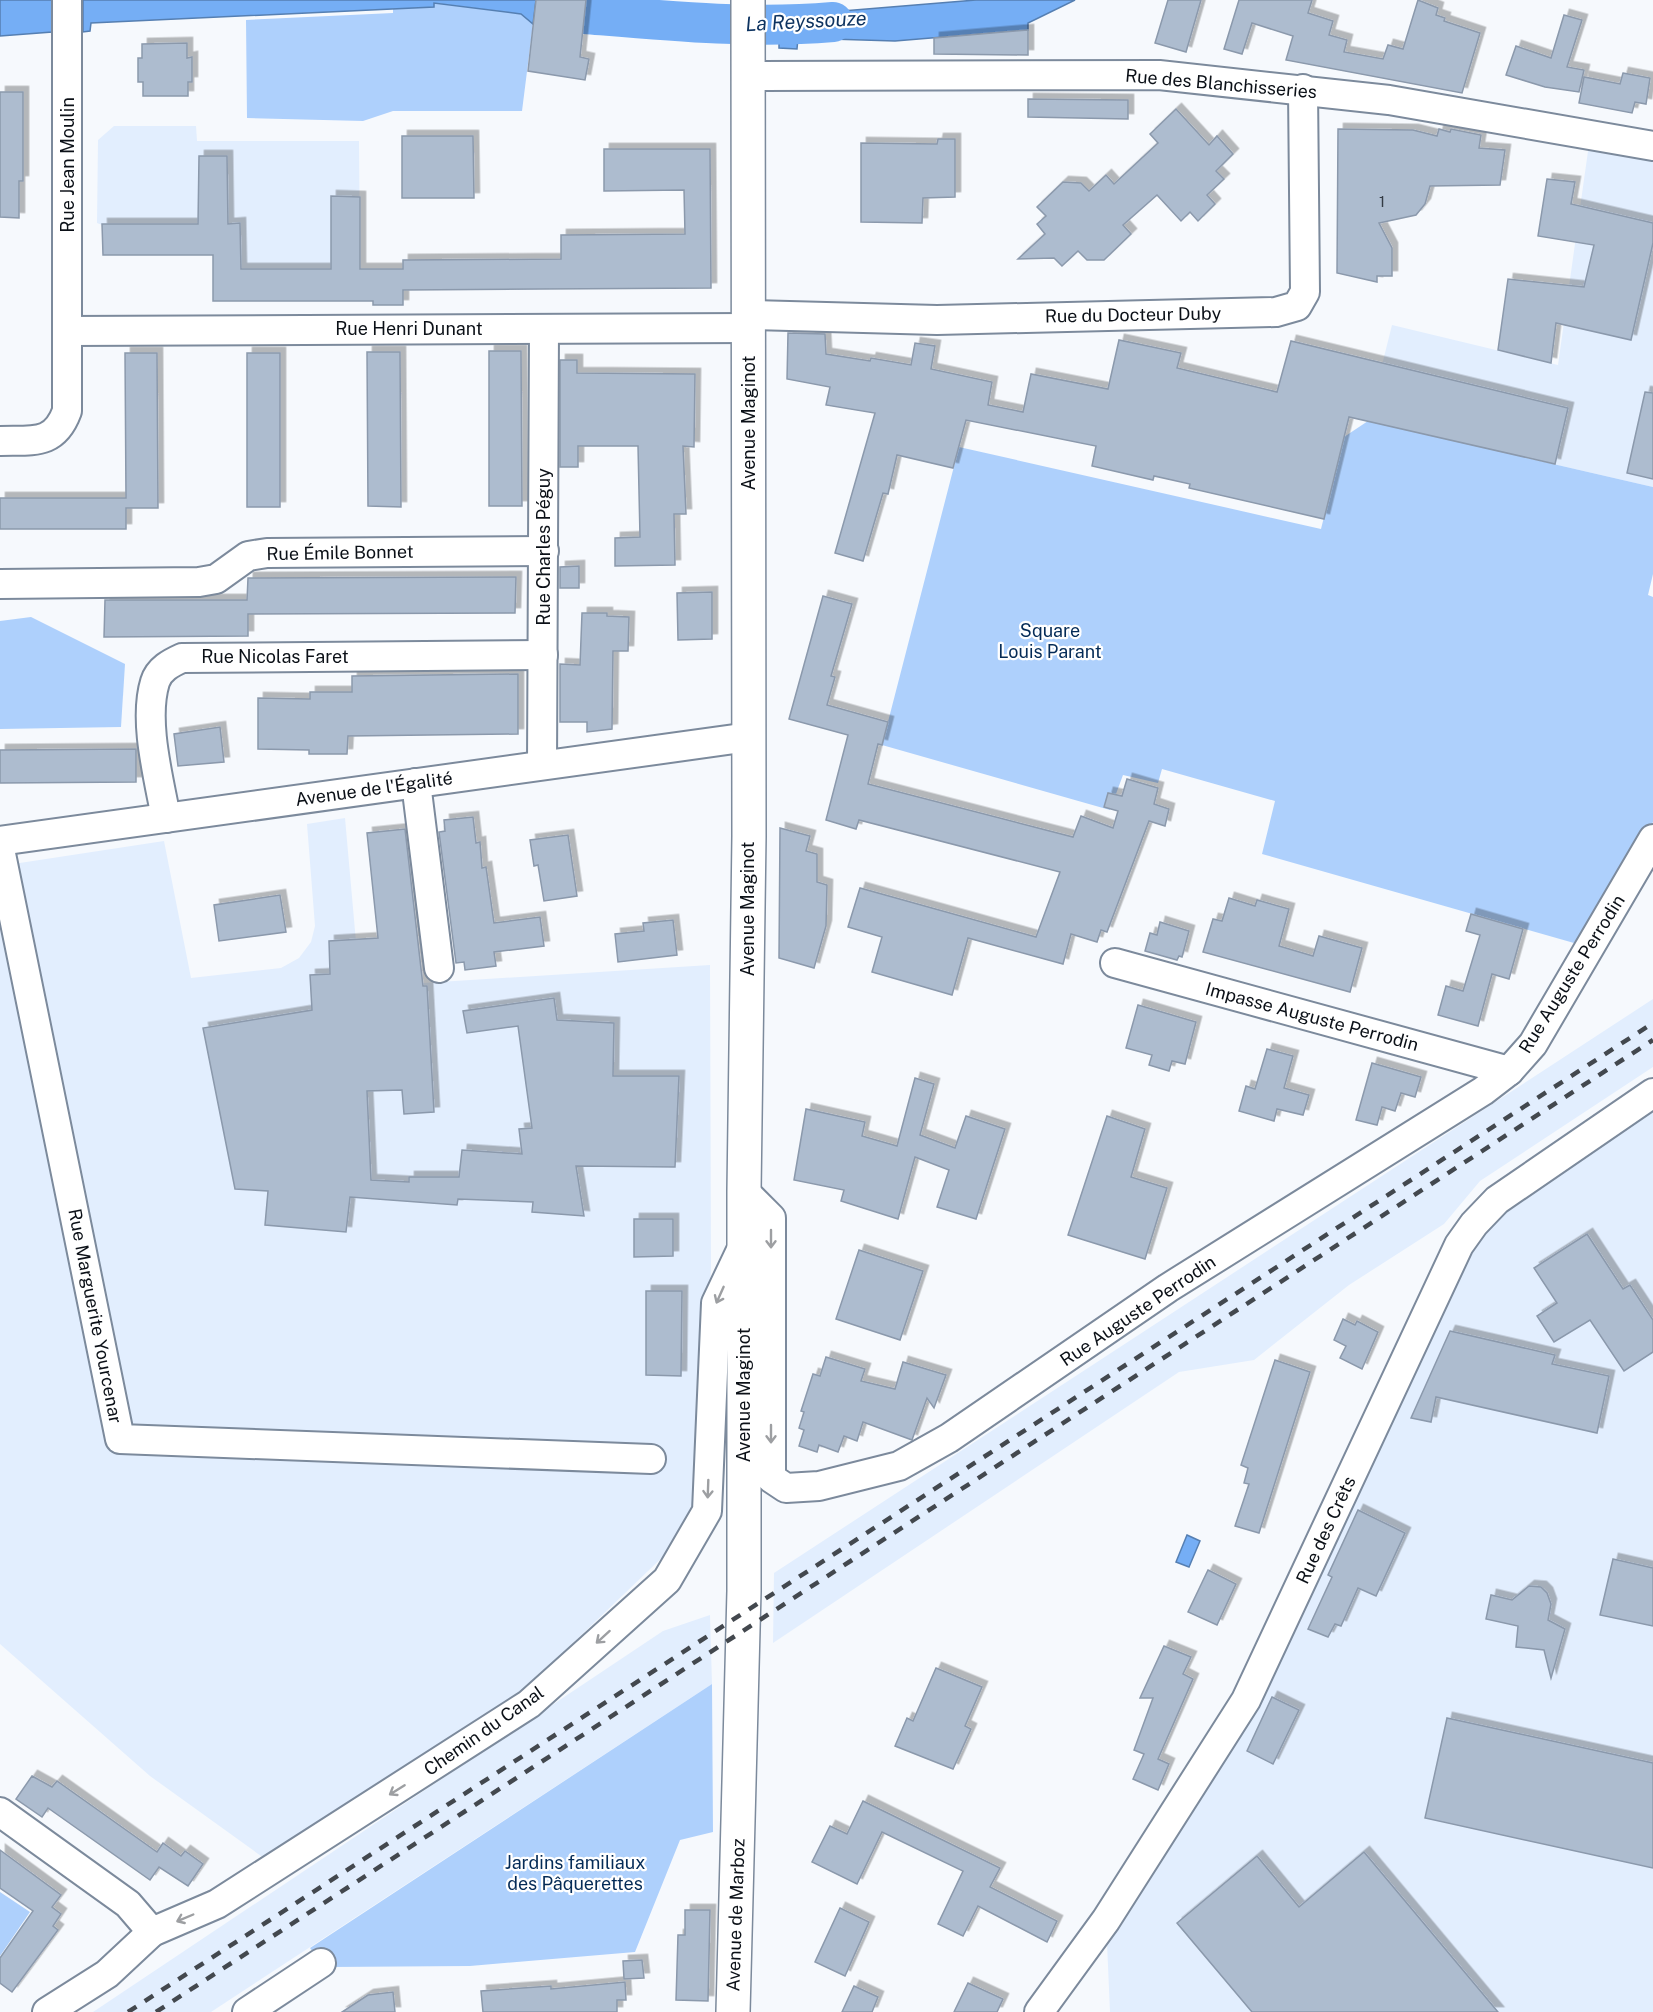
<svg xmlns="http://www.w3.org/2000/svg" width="1653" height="2012" font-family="'Public Sans',sans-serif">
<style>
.built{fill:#e2eefe}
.green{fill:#aed0fc}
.water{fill:#75aef5;stroke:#557fb2;stroke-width:1.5}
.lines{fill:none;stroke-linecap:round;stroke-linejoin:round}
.river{stroke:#75aef5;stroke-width:40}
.building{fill:#adbccf;stroke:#8b99ac;stroke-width:1.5;filter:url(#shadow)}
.minor-casing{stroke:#7c8a9c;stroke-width:32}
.major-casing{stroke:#7c8a9c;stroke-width:36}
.minor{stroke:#fff;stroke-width:28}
.major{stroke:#fff;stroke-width:33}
.rail{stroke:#43484e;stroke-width:4.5;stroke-dasharray:10 10;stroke-linecap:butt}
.oneway{stroke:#9d9fa2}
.labels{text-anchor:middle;stroke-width:4.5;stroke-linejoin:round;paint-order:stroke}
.number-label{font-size:15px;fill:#343b45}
.street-label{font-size:18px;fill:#0b1017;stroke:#fff}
.park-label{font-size:18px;fill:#042b57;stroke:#fff}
.water-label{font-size:20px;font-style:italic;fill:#0e3461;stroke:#fff}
</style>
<defs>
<filter id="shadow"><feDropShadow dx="5.5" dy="-5.5" stdDeviation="0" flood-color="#0004"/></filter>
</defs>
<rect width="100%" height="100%" fill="#f6f9fd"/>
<g class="built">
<polygon points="114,126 196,126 197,141 359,141 360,264 213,301 213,255 103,255 102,225 97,223 98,140"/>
<polygon points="1589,144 1653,155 1653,487 1368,421 1392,325 1558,365"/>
<polygon points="345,818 360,987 710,965 711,1267 700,1487 672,1548 523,1691 268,1861 150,1776 0,1644 0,866 164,841 191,978 281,968 299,958 311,942 315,926 307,824"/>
<polygon points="1653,999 1653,1067 1480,1181 1444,1224 1349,1285 1254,1360 1179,1372 773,1643 774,1573"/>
<polygon points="1653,1112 1653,2012 1110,2012 1106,1920 1144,1861 1489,1215"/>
<polygon points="710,1615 712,1684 211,2012 93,2012 663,1631"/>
</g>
<g class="green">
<polygon points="434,3 521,14 533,24 522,111 393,111 363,121 247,118 246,20 393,13 393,9 433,7"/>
<polygon points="1368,421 1653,487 1653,574 1648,595 1653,597 1653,822 1574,943 1262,854 1275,801 1162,769 1158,783 1123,775 1110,810 882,745 959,447 1321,529 1344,437"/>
<polygon points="31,617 125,664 121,727 0,729 0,621"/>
<polygon points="712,1684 713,1832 680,1840 635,1952 470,1966 330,1967 321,1963 310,1948"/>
<polygon points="0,1892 30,1912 0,1956"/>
</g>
<g class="water">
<polygon points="0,0 52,0 52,32 0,36"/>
<polygon points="83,0 536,0 533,24 521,14 434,3 434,7 91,23 90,31 83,32"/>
<polygon points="976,0 1075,0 1028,23 1028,30 895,41 798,38 797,49 779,48 779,13 830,12"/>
<polygon points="586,4 710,14 710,38 594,22 593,31 583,30"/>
<polygon points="1187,1535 1200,1541 1189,1567 1176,1562"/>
</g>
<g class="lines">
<path class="river" d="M585,14C668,21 750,29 833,22"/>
</g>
<g class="building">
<polygon points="536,0 586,0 580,57 589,59 585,80 528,71"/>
<polygon points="1168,0 1201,0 1186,52 1155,43"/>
<polygon points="1239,0 1312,0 1308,13 1333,21 1329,35 1347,40 1344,52 1383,59 1388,45 1403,49 1418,0 1438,8 1436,15 1445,18 1444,21 1480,33 1462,93 1286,60 1293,36 1252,23 1242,54 1224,49"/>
<polygon points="1564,15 1582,20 1567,67 1584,70 1579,92 1545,87 1506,75 1516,46 1551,58"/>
<polygon points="1028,30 1028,55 934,54 934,38"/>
<polygon points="187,43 187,58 192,57 192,82 188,82 188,96 143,96 143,82 138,82 138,58 142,58 142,44"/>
<polygon points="1623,73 1650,78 1646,104 1635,102 1632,113 1579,103 1584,77 1620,84"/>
<polygon points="0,92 23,92 23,181 19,181 19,218 0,217"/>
<polygon points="1028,99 1128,100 1128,119 1028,117"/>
<polygon points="1176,109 1209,145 1217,136 1233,154 1216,171 1224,179 1207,195 1215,204 1198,221 1190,212 1181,221 1157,195 1123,225 1131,234 1104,260 1087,260 1078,251 1062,266 1054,258 1018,259 1045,234 1037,224 1046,216 1037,207 1063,182 1081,183 1089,191 1106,175 1114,184 1158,143 1150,134"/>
<polygon points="1338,129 1413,130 1437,136 1439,129 1450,132 1451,129 1481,135 1479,148 1505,150 1500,185 1430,186 1425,204 1416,215 1379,223 1392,248 1392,276 1377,276 1377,282 1337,273"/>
<polygon points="402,136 473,136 474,198 402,198"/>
<polygon points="938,139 955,139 955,197 923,198 922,223 861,222 861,143 937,144"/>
<polygon points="604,149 710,149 711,288 403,290 403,305 373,305 373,301 213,301 213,255 103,255 102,224 198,224 199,156 227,156 228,224 240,223 241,269 331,269 331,196 360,197 360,269 403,269 403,260 561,259 561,235 685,234 684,190 604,191"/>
<polygon points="1547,179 1575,182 1571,204 1653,223 1653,243 1631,340 1556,323 1551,363 1498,350 1508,279 1584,287 1594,245 1538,236"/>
<polygon points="788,333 825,334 826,354 870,361 871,358 911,365 915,343 935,346 931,369 992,382 988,405 1023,412 1031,374 1108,389 1119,340 1181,353 1177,368 1277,392 1291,341 1568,408 1555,464 1349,417 1324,519 1189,488 1190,484 1154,476 1153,480 1092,466 1096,446 966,420 953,468 897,455 888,494 883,493 863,561 835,553 875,413 826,405 830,387 787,379"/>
<polygon points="489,351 521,351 522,506 489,506"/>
<polygon points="367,352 400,352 401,507 368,506"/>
<polygon points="125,353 157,353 158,508 126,508 126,529 0,529 0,498 126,498"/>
<rect x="247" y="353" width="33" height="154"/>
<polygon points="560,360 577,360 577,373 695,374 694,447 683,446 686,514 674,514 675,565 615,566 615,538 640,537 638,446 578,446 578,467 560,467"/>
<polygon points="1645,392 1653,393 1653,479 1627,473"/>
<polygon points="579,566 579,588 560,588 560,567"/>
<polygon points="516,577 515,613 248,614 248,636 104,637 105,600 247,600 248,578"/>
<polygon points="712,592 712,639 678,640 677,593"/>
<polygon points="823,596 852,604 831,676 835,677 827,705 888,722 882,745 878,744 868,784 1073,837 1081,816 1113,828 1118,811 1104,807 1108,793 1122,796 1127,779 1158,788 1154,804 1169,809 1165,826 1149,821 1107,932 1101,930 1097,942 1071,934 1063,964 968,938 952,995 872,972 882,937 848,927 860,888 1036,937 1060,872 859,820 856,829 826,820 848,735 789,719"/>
<polygon points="582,613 607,613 607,616 629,617 628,651 613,651 612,729 587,732 587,722 560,722 560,664 580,665"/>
<polygon points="518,674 518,734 348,736 347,754 309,754 309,750 258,749 258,698 310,699 310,692 352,692 352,676"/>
<polygon points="220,727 224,762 178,766 174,734"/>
<polygon points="136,749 136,782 0,783 0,750"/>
<polygon points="473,817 476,843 480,842 482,868 486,867 494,923 540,917 544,946 494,952 496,966 465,970 464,962 456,963 439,832 445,831 444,820"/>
<polygon points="780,828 810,836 806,851 817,854 817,882 827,885 826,926 814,968 779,958"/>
<polygon points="405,829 423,986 427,986 434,1112 404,1114 402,1090 367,1091 371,1180 409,1182 409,1177 459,1177 462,1150 522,1154 519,1129 532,1128 518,1026 467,1033 463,1011 554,998 557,1020 614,1023 613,1076 679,1076 675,1167 576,1166 584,1216 532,1212 533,1202 458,1199 457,1205 350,1197 346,1232 265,1225 268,1191 235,1189 203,1028 312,1010 310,975 330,974 329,941 378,938 367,833"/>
<polygon points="568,835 577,896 544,901 538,865 534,866 530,840"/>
<polygon points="280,895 286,932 219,941 214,905"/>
<polygon points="1229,898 1255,906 1257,900 1289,909 1279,946 1313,956 1319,936 1362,948 1350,992 1203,952 1213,919 1222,921"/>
<polygon points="1471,914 1523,929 1509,979 1492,974 1478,1026 1438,1015 1446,986 1463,991 1480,935 1466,931"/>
<polygon points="673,920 677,955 618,962 615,934 644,931 643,923"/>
<polygon points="1160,922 1189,931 1182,957 1179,956 1177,960 1145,951 1150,933 1157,935"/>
<polygon points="1138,1005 1196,1022 1185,1064 1172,1061 1169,1071 1149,1065 1152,1055 1126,1048"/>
<polygon points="1267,1049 1293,1056 1284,1088 1309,1095 1303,1115 1277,1109 1274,1121 1239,1111 1246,1086 1255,1089"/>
<polygon points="1372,1063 1421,1077 1415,1097 1401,1093 1395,1111 1382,1107 1377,1125 1356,1120"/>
<polygon points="915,1078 934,1084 920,1135 955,1148 966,1116 1005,1129 976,1219 937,1207 949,1170 915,1157 898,1219 841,1201 844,1190 794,1180 806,1109 865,1122 862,1136 897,1146"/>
<polygon points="1107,1116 1145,1129 1131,1177 1167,1188 1145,1259 1068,1235"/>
<polygon points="634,1219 673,1219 673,1256 634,1257"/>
<polygon points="1587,1234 1623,1289 1630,1285 1653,1320 1653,1352 1624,1371 1590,1320 1554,1342 1537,1316 1557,1303 1534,1268"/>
<polygon points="859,1250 923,1271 900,1340 836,1319"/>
<polygon points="646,1291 682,1291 681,1376 646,1375"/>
<polygon points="1343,1319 1355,1325 1357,1321 1378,1332 1362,1369 1340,1358 1346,1346 1334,1340"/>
<polygon points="1450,1331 1555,1355 1552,1364 1609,1376 1597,1433 1436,1397 1431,1422 1411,1418"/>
<polygon points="826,1357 865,1369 861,1381 895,1389 903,1362 946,1375 934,1408 927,1398 912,1440 863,1422 857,1441 844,1436 838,1452 819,1445 817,1452 799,1446 804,1430 799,1428 804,1412 801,1411 813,1374 820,1376"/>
<polygon points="1275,1360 1310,1372 1259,1533 1235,1526 1249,1484 1244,1483 1248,1468 1241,1465"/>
<polygon points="1358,1510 1405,1533 1376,1596 1358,1588 1341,1626 1335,1624 1328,1637 1308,1629 1332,1577 1328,1575"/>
<polygon points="1613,1559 1653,1568 1653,1626 1600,1615"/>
<polygon points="1208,1570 1236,1584 1217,1625 1188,1612"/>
<polygon points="1529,1586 1541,1587 1547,1593 1551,1604 1548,1620 1565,1629 1551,1678 1544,1650 1516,1647 1518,1626 1486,1619 1491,1595 1512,1600"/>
<polygon points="1164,1646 1191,1657 1183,1674 1193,1679 1158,1759 1169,1764 1158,1790 1133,1779 1144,1754 1134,1750 1153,1698 1140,1698"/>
<polygon points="936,1668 982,1687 965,1726 971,1729 953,1769 895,1746 907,1718 913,1721"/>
<polygon points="1272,1697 1299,1710 1273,1764 1247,1751"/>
<polygon points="1447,1718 1653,1763 1653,1868 1425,1818"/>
<polygon points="32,1776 52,1787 57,1781 157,1852 163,1843 181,1856 185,1851 203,1864 188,1886 159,1867 150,1880 48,1808 42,1817 16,1799"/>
<polygon points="863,1801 1000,1868 990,1887 1057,1921 1047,1942 978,1906 963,1936 938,1924 963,1871 882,1832 857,1884 812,1862 830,1826 847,1834"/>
<polygon points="0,1850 61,1895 52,1907 61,1914 53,1926 58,1930 12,1992 0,1983 0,1958 33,1911 0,1888"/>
<polygon points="1364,1852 1498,2012 1252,2012 1177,1923 1257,1856 1299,1907"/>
<polygon points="840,1908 869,1922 845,1976 815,1962"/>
<polygon points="685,1910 710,1910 708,2001 676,2000 678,1935 685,1935"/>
<polygon points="642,1960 644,1978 624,1979 623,1961"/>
<polygon points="625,1982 626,2000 617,2000 617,2012 483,2012 481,1991 551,1986 551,1989"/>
<polygon points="968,1983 1003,1999 997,2012 954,2012"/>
<polygon points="854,1986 878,1997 872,2012 842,2012"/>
<polygon points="393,1992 395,2012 342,2012 368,1995"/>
</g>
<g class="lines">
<g class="minor-casing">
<g id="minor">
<polyline points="749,76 1159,75 1389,100 1653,146"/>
<polyline points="749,315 937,320 1276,312 1297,306 1305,292 1303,89"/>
<polyline points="69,331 749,328"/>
<path d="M0,441C33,440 54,446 67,411V0"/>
<polyline points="0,584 199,582 216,579 248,556 267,553 544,551"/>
<polyline points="542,765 544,329"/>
<polyline points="416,783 439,968"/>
<path d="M166,818C159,779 143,721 155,682C159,669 171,663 182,658L543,655"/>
<polyline points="0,841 749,737"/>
<polyline points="0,849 120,1439 651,1459"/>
<polyline points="1115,963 1509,1071"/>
<polyline points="744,1191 771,1218 771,1478 786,1488 819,1486 899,1466 949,1438 1168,1288 1483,1091 1509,1071 1533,1044 1653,839"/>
<polyline points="0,1812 128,1904 152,1932"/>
<polyline points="47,2012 107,1974 152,1932 217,1904 529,1704 667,1580 707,1511 716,1303 744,1244"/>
<polyline points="247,2012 321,1963"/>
<polyline points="1039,2012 1106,1920 1246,1700 1459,1245 1474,1224 1497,1200 1653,1093"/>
</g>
</g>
<g class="major-casing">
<polyline id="major" points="733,2012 744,1591 744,1191 749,836 748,0"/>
</g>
<use href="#minor" class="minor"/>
<use href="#major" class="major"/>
<g class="rail">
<polyline points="128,2012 1653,1023"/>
<polyline points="156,2012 1653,1040"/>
</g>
</g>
<defs><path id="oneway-shaft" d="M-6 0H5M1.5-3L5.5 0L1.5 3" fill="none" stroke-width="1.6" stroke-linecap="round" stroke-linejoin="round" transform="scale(1.5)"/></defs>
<g class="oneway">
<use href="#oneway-shaft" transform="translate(771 1239) rotate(90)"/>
<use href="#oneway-shaft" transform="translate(720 1295) rotate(114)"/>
<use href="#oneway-shaft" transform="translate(771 1434) rotate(90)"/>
<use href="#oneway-shaft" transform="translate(708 1489) rotate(92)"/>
<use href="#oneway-shaft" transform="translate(603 1637) rotate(138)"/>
<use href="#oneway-shaft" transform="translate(397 1790) rotate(148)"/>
<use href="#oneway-shaft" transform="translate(185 1918) rotate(157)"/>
</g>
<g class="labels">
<g class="number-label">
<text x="1382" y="207">1</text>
</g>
<g class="street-label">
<text transform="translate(1221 84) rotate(5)" y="6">Rue des Blanchisseries</text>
<text transform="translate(68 165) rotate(-90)" y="6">Rue Jean Moulin</text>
<text transform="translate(1133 315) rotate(-1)" y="6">Rue du Docteur Duby</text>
<text x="409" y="335">Rue Henri Dunant</text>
<text transform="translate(749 423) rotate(-90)" y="6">Avenue Maginot</text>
<text transform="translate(544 547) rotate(-90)" y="6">Rue Charles Péguy</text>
<text transform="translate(340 553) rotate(-1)" y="6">Rue Émile Bonnet</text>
<text x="275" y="663">Rue Nicolas Faret</text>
<text transform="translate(374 789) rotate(-8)" y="6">Avenue de l'Égalité</text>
<text transform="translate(748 909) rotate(-90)" y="6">Avenue Maginot</text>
<text transform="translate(1572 974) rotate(-58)" y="6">Rue Auguste Perrodin</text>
<text transform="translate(1312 1017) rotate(15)" y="6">Impasse Auguste Perrodin</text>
<text transform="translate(1138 1311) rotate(-34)" y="6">Rue Auguste Perrodin</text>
<text transform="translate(95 1316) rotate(79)" y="6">Rue Marguerite Yourcenar</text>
<text transform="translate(744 1395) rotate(-90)" y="6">Avenue Maginot</text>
<text transform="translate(1326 1530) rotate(-65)" y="6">Rue des Crêts</text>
<text transform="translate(484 1731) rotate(-35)" y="6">Chemin du Canal</text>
<text transform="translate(736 1915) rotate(-88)" y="6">Avenue de Marboz</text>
</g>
<g class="park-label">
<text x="1050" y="637">Square<tspan x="1050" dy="21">Louis Parant</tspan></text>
<text x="575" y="1869">Jardins familiaux<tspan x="575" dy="21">des Pâquerettes</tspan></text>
</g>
<g class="water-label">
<text transform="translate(806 21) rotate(-3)" y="7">La Reyssouze</text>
</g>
</g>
</svg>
